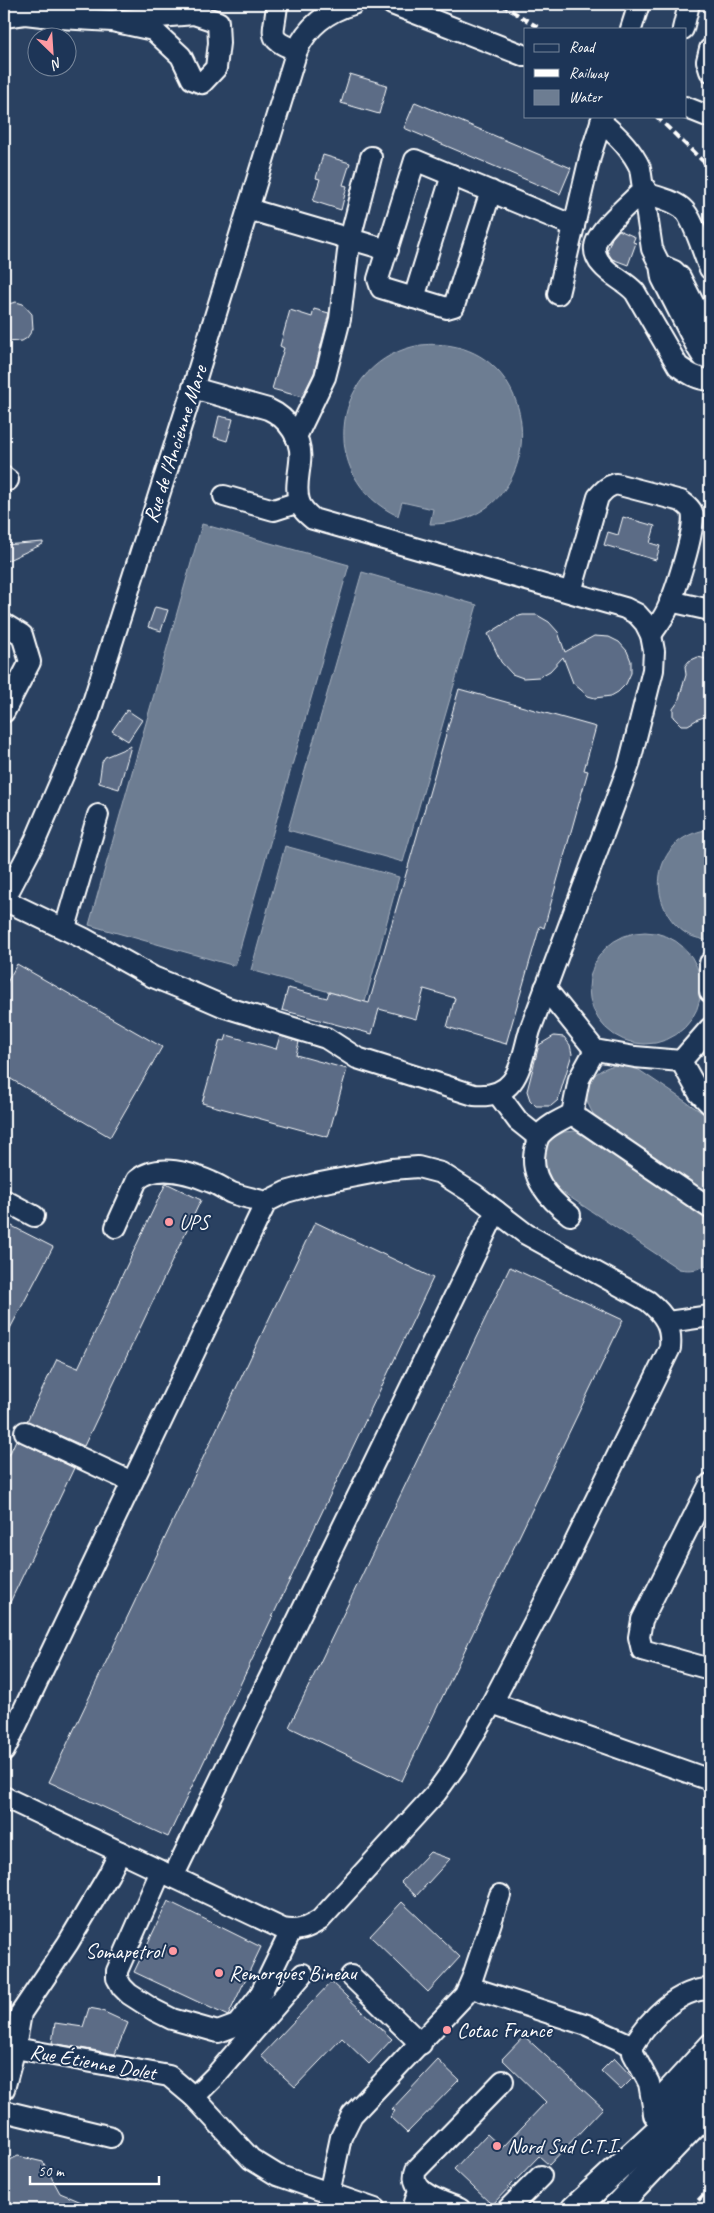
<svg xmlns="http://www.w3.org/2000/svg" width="714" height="2213" font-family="Caveat,sans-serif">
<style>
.water{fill:#6d7d92;stroke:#a7b1be}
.building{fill:#5b6c86;stroke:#fff}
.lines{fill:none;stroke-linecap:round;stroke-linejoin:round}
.minor-casing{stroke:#fff;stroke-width:24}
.major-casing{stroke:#fff;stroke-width:29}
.minor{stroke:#1d3557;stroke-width:20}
.major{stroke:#1d3557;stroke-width:25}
.rail{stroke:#fff;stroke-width:4;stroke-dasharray:8 4;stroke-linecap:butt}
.poi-dot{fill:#ff9aa2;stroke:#1d3557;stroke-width:2}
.labels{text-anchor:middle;stroke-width:4;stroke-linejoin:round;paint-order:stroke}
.street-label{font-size:21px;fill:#fff;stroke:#1d3557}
.poi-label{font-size:21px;fill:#fff;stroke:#1d3557;text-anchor:start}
</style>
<rect width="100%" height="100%" fill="#2a4161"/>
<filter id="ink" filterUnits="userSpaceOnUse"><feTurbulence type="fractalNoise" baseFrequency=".02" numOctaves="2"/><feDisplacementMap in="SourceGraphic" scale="10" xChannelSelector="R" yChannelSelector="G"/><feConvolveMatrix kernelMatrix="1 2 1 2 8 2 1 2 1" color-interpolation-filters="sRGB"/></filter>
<g filter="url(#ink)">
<g class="water">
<path d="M421,345C549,331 558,525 430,524L433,509L402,502L398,516C315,478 331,360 421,345Z"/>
<polygon points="202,524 349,565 235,966 89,925"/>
<polygon points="362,572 477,605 403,862 288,830"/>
<path d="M710,829V941H708C702,939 695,938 689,935C656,917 648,868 678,842C688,834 699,831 710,829Z"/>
<polygon points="285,846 399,877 365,1002 251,970"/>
<circle cx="645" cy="988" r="56"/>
<path d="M620,1064L639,1070L710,1118V1195L597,1119C576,1093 588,1069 620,1064Z"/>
<path d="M575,1131L585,1132L710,1216V1263C699,1270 691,1271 679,1269L553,1186L542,1167L544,1149L552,1138L564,1132Z"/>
</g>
<g class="building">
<polygon points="350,74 387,85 379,114 341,103"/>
<polygon points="415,102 571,168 560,194 404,128"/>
<polygon points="323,155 350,163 343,185 347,186 341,210 313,201 320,179 316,178"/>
<polygon points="619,230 635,237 633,242 636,243 628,265 612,259 607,251 612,238"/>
<polygon points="16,302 23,304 32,314 33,329 27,338 22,341 4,342 4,305"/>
<polygon points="314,309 329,313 314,373 302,397 272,389 284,348 280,346 290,310 312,317"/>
<polygon points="219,416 233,419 227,441 214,437"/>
<polygon points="623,517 655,526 650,543 660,546 656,560 604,545 608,532 618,535"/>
<polygon points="43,542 43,544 4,562 4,545"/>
<polygon points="155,607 168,610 161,631 148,627"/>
<polygon points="523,615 537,615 549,622 558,632 565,652 594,636 609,637 619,642 627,651 631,661 631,673 626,684 618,692 611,696 595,698 588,696 573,683 563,657 550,671 539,677 523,678 512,674 501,662 488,634 515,617"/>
<polygon points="698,657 710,660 710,715 698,719 688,725 681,725 673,717 673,709 678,702 686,675 685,666 689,661"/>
<polygon points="459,689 596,727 584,770 588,771 544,928 540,926 506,1044 447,1027 455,998 424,989 416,1019 379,1009 372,1034 282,1010 288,988 327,998 329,992 369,1003"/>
<polygon points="127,710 142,720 128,741 112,731"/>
<polygon points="131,746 119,789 99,783 102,762 105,757"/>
<polygon points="17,964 162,1047 110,1137 4,1075 4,988"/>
<polygon points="227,1035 276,1049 280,1036 299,1042 296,1055 347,1069 328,1137 202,1103 220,1040 225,1041"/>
<polygon points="554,1036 564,1037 570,1045 572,1054 558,1100 551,1106 536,1106 530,1100 527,1091 539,1045"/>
<polygon points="166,1183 201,1200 84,1446 27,1421 57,1359 78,1368"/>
<polygon points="4,1222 53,1247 4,1340"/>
<polygon points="315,1222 433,1278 168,1837 49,1782"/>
<polygon points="510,1267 623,1320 402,1781 289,1727"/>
<polygon points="16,1440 74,1468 4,1615 4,1466"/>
<polygon points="430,1852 450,1859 416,1896 401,1882"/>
<polygon points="168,1901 261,1947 228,2016 134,1972"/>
<polygon points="402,1902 460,1957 428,1992 370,1936"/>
<polygon points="331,1982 392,2039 369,2064 342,2038 295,2087 261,2056"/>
<polygon points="89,2008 100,2010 128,2023 115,2054 52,2043 55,2023 83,2027"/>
<polygon points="524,2036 603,2108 549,2165 539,2156 492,2205 454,2169 487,2134 502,2148 546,2102 502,2059"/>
<polygon points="614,2058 633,2078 621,2090 601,2071"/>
<polygon points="438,2060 459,2080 407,2133 390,2117 395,2111 392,2109"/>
<polygon points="18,2156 43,2162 60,2193 98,2209 9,2209 4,2200 4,2183 10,2160"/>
</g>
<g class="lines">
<g class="minor-casing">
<g id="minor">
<path d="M277,4C275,33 264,40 297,50"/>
<polyline points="392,4 525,56"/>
<polyline points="4,17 25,14 60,18 112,21 194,14 218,22 219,43 216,68 202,83 192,79 181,56 153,30 112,21"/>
<polyline points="631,29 639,4"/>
<polyline points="683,29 689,4"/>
<polyline points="710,49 707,61 710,71"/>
<polyline points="685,107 710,117"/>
<path d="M601,122C616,134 632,150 640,168L652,249L660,265L662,278L698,349L703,357L710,359"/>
<path d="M645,188C633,201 596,230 595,247C594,253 598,261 602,265C611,276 625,281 635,292L678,366C689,374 697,379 710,380"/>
<polyline points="491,191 454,306 447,308 381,288 378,279 415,160 574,226"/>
<path d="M645,193C657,197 672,200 682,208C694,218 703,254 710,269"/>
<polyline points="248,209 388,250"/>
<polyline points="660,265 674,271 680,277 710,336"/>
<polyline points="558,294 591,153 603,116"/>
<polyline points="414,298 452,175"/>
<polyline points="296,437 325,377 340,319 349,243 371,157"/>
<polyline points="4,477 8,480"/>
<polyline points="224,496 274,510 299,502"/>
<path d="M571,592L598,497C604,490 608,486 616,484L681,501C685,504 690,507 692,512C697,528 674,596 666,612C662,620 656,627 651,635"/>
<polyline points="670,601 710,610"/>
<polyline points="4,624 22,635 30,662 4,712"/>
<path d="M4,900L83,938L153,977L195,994L225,1007L326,1038L357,1058L474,1095C519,1099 520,1064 530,1030L629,765L653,670L654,651L651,635L645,623L637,614L625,608L313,519C307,514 301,509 299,501C295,488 299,475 300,462C303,439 288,418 268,409L193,388"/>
<path d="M4,900L35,841L89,715L193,388L297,50C308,26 328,11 353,4"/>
<polyline points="65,928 98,815"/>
<polyline points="710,963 710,992"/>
<polyline points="545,988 595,1050 635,1057 681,1061 710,1028"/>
<polyline points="595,1050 579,1079 572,1114 710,1208"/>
<polyline points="681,1061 699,1093 710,1104"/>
<polyline points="498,1094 518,1121 538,1137"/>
<polyline points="4,1200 34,1216"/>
<path d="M570,1215C550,1200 529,1177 535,1150C536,1145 537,1139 540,1135C548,1125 561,1120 572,1114"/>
<polyline points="668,1322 710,1316"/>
<polyline points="25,1432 132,1482"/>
<polyline points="710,1484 642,1620 639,1637 642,1650 710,1669"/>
<polyline points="492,1703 710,1780"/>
<polyline points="4,1751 266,1202"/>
<path d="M4,1797L283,1929C298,1932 307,1928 320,1920L436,1793L456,1765L492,1703L562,1569L670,1348C672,1326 665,1315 648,1301L526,1234L474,1194L441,1173L418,1167L392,1169L315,1184L286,1192L266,1202C255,1199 243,1197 232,1193C225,1190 219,1185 211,1182C190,1173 157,1163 137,1180L116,1227"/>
<polyline points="161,1871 117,1971 117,1978 122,1987 129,1994 154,2010 172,2019 218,2032 237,2025 259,1997 291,1931"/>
<polyline points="173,1877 496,1211"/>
<polyline points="351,1976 421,2044"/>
<polyline points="469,1987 587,2025 633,2046"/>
<polyline points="4,2046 169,2076 194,2097 251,2159 277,2175 375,2209"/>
<polyline points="4,2089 15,2048 21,2013 68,1943 109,1874 120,1852"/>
<polyline points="194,2097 215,2076 303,1974"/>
<path d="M653,2106L649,2083L633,2053V2046C649,2020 677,1989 710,1989"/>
<polyline points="4,2111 111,2137"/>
<polyline points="654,2115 653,2106 710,2044"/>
<polyline points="329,2194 341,2137 352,2115 465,1995 472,1979 500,1895"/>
<polyline points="413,2209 419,2190"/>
<path d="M460,2209C445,2202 407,2193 416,2170L503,2081"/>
<polyline points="508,2209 541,2176"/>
</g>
</g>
<g class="major-casing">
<g id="major">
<polyline points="574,2209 657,2132 710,2075"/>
<polyline points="614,2209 710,2108"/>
</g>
</g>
<use href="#minor" class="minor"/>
<use href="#major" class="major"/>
<g class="rail">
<polyline points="501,4 541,29"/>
<polyline points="656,116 710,168"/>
<polyline points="690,2209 710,2188"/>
</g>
</g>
</g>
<g class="poi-dot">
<circle cx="169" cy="1222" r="5"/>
<circle cx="173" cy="1951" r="5"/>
<circle cx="219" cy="1973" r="5"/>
<circle cx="447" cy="2030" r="5"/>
<circle cx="497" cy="2146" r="5"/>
</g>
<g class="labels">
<g class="street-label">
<text transform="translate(175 444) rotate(-72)" y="7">Rue de l'Ancienne Mare</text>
<text transform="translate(93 2062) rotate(10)" y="7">Rue Étienne Dolet</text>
</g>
<g class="poi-label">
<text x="179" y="1229">UPS</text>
<text x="163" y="1958" text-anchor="end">Somapetrol</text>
<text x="229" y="1980">Remorques Bineau</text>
<text x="457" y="2037">Cotac France</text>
<text x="507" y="2153">Nord Sud C.T.I.</text>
</g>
</g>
<rect width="714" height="2213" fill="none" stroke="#1d3557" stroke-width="20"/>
<rect x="10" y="10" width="694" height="2193" fill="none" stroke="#fff" stroke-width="2" filter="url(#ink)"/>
<rect x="524" y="28" width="162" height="90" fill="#1d3557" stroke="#77869a"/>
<rect x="534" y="44" width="25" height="8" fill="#1d3557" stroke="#77869a"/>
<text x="569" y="52" font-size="15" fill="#ffffff">Road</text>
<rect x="534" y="69" width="25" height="8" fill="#ffffff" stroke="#77869a"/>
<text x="569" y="78" font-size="15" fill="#ffffff">Railway</text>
<rect x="534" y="90" width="25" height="15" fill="#6d7d92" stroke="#77869a"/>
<text x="569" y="102" font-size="15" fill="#ffffff">Water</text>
<g transform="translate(52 52) rotate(155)"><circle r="24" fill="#1d3557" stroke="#77869a"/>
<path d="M0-4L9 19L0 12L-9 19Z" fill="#ff9aa2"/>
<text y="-8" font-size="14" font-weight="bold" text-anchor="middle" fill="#ffffff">N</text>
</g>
<path d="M30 2176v8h129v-8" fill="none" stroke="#ffffff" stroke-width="2.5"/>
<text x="38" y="2176" font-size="15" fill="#ffffff" stroke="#1d3557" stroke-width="4" paint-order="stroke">50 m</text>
</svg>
